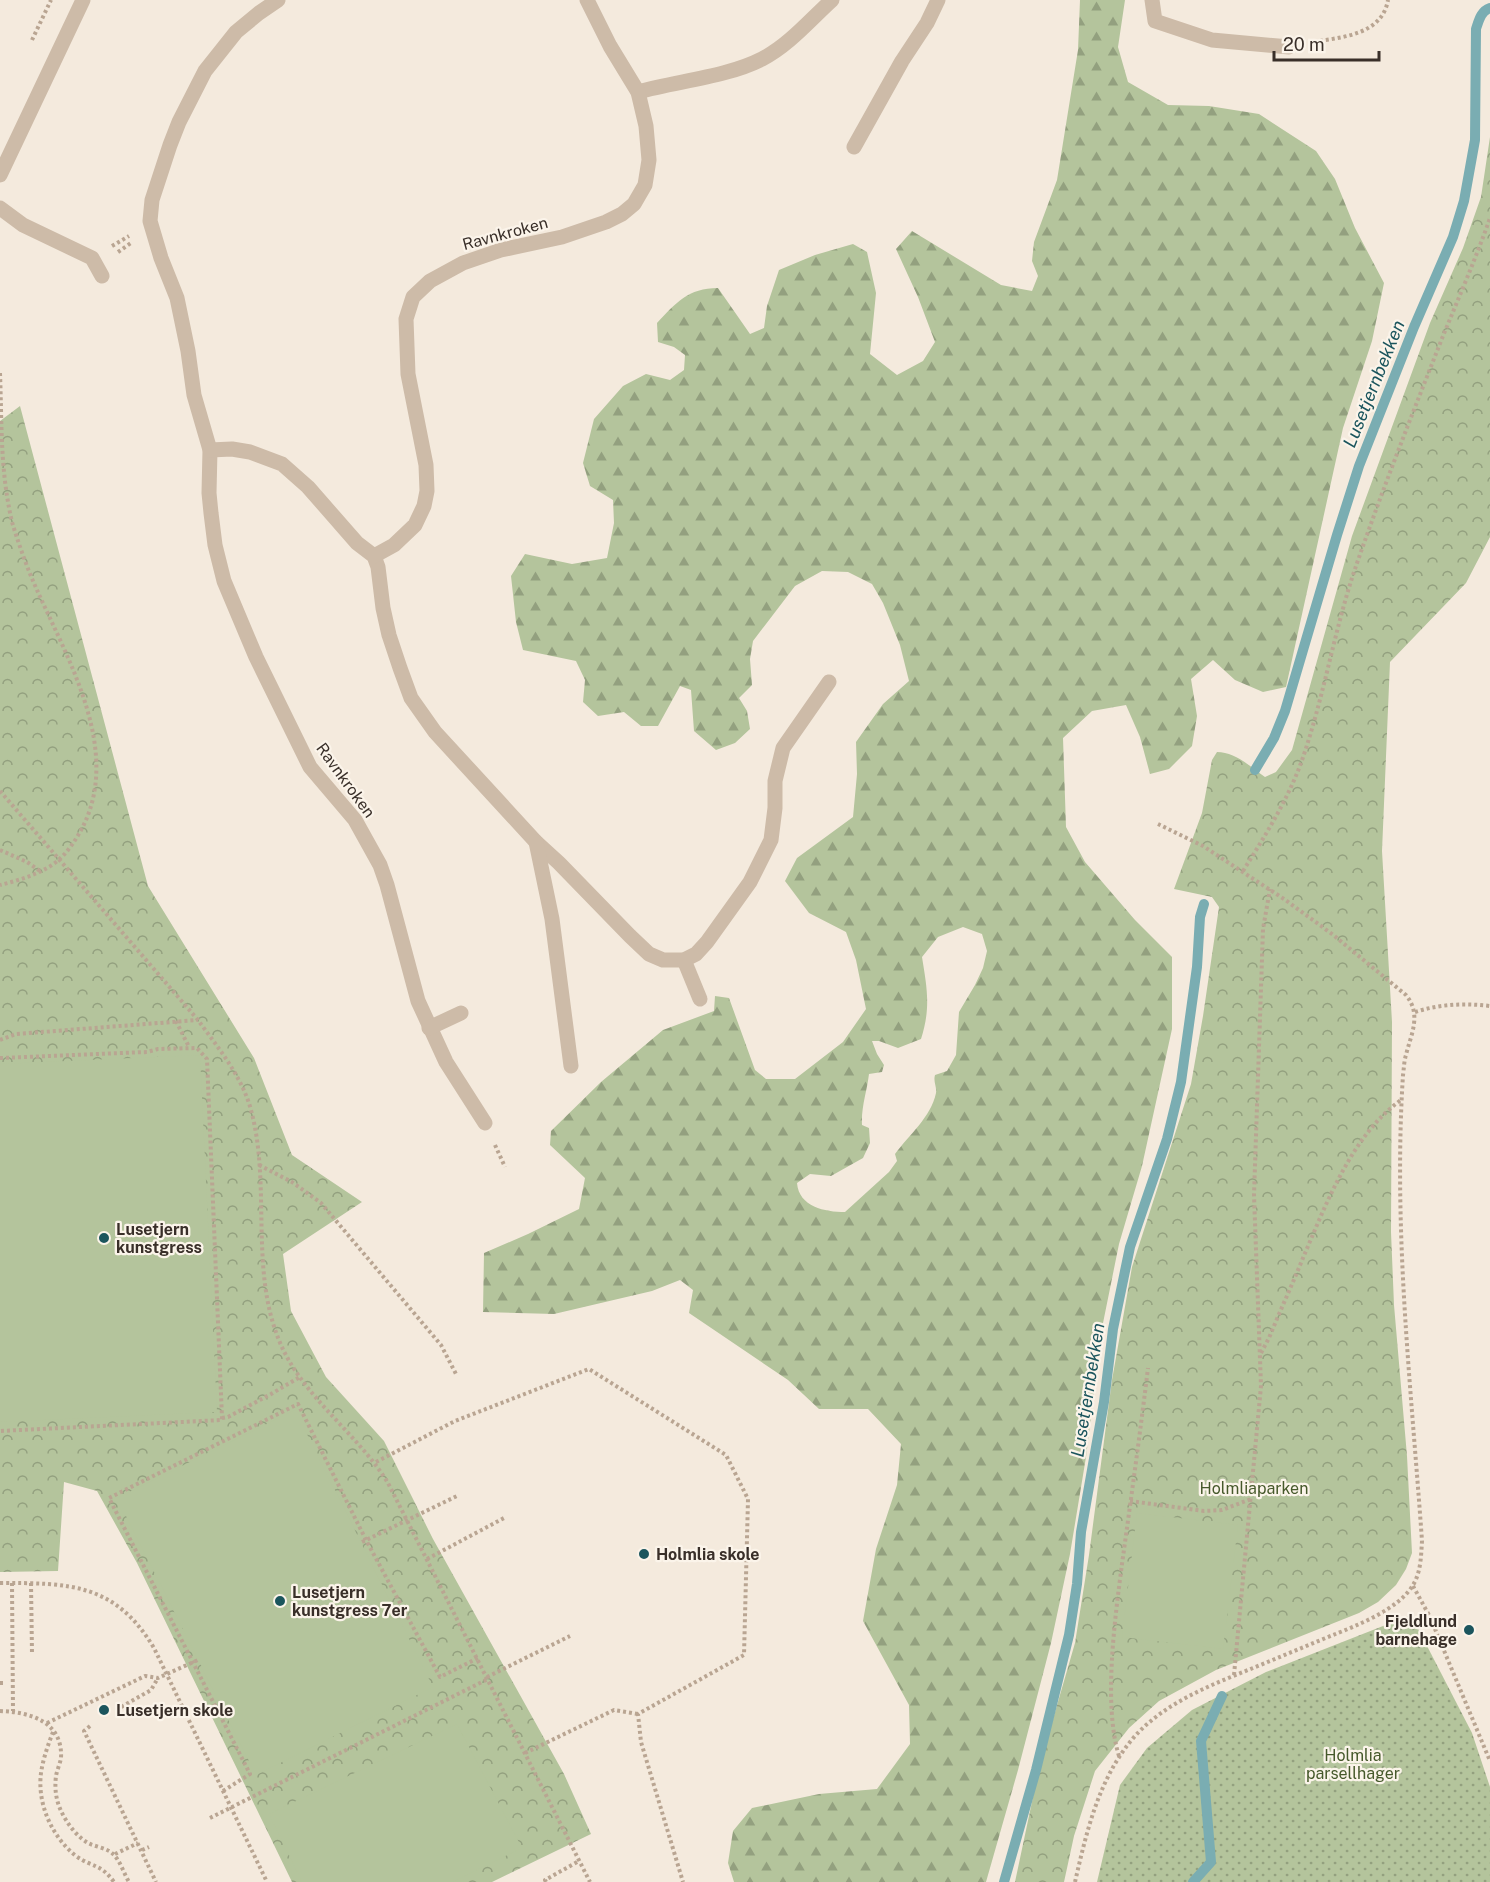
<svg xmlns="http://www.w3.org/2000/svg" width="1490" height="1882" font-family="'Public Sans',sans-serif">
<style>
.forest{fill:url(#forest-firs);fill-rule:evenodd}
.park{fill:url(#park-crowns)}
.garden{fill:url(#garden-dots)}
.pitch{fill:#b4c49c}
.lines{fill:none;stroke-linecap:round;stroke-linejoin:round}
.stream{stroke:#7aadb2;stroke-width:10}
.path{stroke:#b9a592;stroke-width:4;stroke-dasharray:3 3;stroke-linecap:butt}
.minor{stroke:#cdbba8;stroke-width:15}
.poi-dot{fill:#1b555d;stroke:#fbf4ea;stroke-width:2}
.labels{text-anchor:middle;stroke-width:4.5;stroke-linejoin:round;paint-order:stroke}
.street-label{font-size:16px;fill:#392f29;stroke:#fbf4ea}
.poi-label{font-size:16px;font-weight:bold;fill:#392f29;stroke:#fbf4ea;text-anchor:start}
.park-label{font-size:16px;fill:#46592b;stroke:#fbf4ea}
.water-label{font-size:18px;font-style:italic;fill:#1b555d;stroke:#fbf4ea}
</style>
<defs>
<pattern id="forest-firs" width="22" height="20" patternUnits="userSpaceOnUse" patternTransform="scale(1.5)"><rect width="22" height="20" fill="#b4c49c"/><path d="M5 1l3.5 6h-7zM16 11l3.5 6h-7z" fill="#93a07f"/></pattern>
<pattern id="park-crowns" width="20" height="18" patternUnits="userSpaceOnUse" patternTransform="scale(1.5)"><rect width="20" height="18" fill="#b4c49c"/><path d="M2 6a3 3 0 1 1 6 0M12 15a3 3 0 1 1 6 0" fill="none" stroke="#93a07f"/></pattern>
<pattern id="garden-dots" width="8" height="8" patternUnits="userSpaceOnUse" patternTransform="scale(1.5)"><rect width="8" height="8" fill="#b4c49c"/><path d="M2 2h.1M6 6h.1" fill="none" stroke="#93a07f" stroke-width="1.8" stroke-linecap="round"/></pattern>
</defs>
<rect width="100%" height="100%" fill="#f4eadd"/>
<path class="forest" d="M1080,0H1125L1118,47L1128,82L1168,105L1209,106L1259,114L1316,151L1335,179L1355,228L1384,283L1372,341L1343,428L1286,687L1263,692L1235,680L1213,660L1191,679L1197,716L1192,746L1169,769L1150,774L1140,737L1126,705L1092,711L1063,738L1066,827L1085,862L1135,920L1172,957V1029L1142,1166L1119,1244L1102,1328L1086,1457L1070,1554L1051,1643L1018,1770L986,1882H734L728,1863L733,1831L752,1808L819,1794L877,1789L910,1744L909,1705L863,1621L876,1549L897,1485L901,1444L868,1409H819L788,1380L689,1313L693,1290L680,1280L652,1291L554,1314L483,1312L484,1253L528,1234L579,1209L585,1178L550,1145L551,1131L601,1082L663,1030L714,1011L715,996L729,998L755,1070L766,1079H795L843,1042L866,1009L856,960L846,932L809,913L785,881L797,858L853,817L857,774L856,742L883,704L909,681L900,645L883,603L872,584L848,572L822,571L795,586L753,641L750,659L752,685L739,698L747,711L750,729L735,743L716,750L694,731L691,690L680,686L658,726H641L624,712L598,716L583,702L585,680L576,661L523,650L516,622L511,576L525,554L572,564L607,558L614,523L613,500L590,486L583,463L594,419L623,386L646,374L670,380L684,370L685,355L674,347L658,342L657,323C676,303 688,288 718,288L750,334L764,328L767,306L779,270L815,255L853,244L867,252L876,293L870,354L897,375L923,361L935,342L918,297L896,249L912,231L1001,285L1032,291L1038,276L1032,261L1034,242L1057,180L1078,50ZM963,927L982,934L987,951L983,968L975,985L959,1012L956,1055L947,1071L935,1075C933,1082 937,1087 936,1093C931,1117 909,1135 895,1154L897,1161L889,1172L845,1212C825,1212 799,1207 797,1183L810,1174L831,1176L863,1158L870,1143L869,1128L862,1125C861,1107 867,1091 869,1074L882,1072L884,1065L877,1054L872,1041H879L898,1048L921,1039C931,1008 927,988 922,957L938,937Z"/>
<g class="park">
<path d="M1490,137V537L1466,583L1390,662L1382,851L1392,1022L1391,1232L1394,1305L1407,1456L1412,1553L1406,1569L1396,1585L1378,1602L1359,1613L1216,1670L1159,1701L1129,1728L1095,1771L1074,1836L1064,1882H1015L1040,1764L1075,1643L1089,1555L1112,1380L1132,1267L1191,1084L1203,1016L1219,907L1212,897L1174,889L1202,813L1212,760L1217,752C1235,752 1251,767 1265,777L1276,772L1292,750L1352,536L1430,323L1463,248L1481,197Z"/>
<polygon points="20,406 148,886 254,1058 292,1155 362,1202 283,1254 291,1311 326,1377 384,1441 433,1539 564,1774 591,1834 492,1882 292,1882 137,1563 97,1491 64,1482 58,1571 0,1572 0,421"/>
</g>
<polygon class="garden" points="1411,1615 1472,1733 1490,1787 1490,1882 1097,1882 1120,1785 1147,1748 1192,1710 1266,1672"/>
<g class="pitch">
<polygon points="200,1055 217,1412 0,1422 0,1064"/>
<polygon points="295,1410 433,1687 256,1775 117,1498"/>
<polygon points="1137,1513 1238,1525 1223,1649 1122,1637"/>
<polygon points="457,1724 522,1848 452,1882 302,1882 269,1814"/>
</g>
<g class="lines">
<g class="stream">
<path d="M1255,770L1274,738L1285,711L1337,535L1359,466L1414,327L1453,237L1464,201L1475,140L1476,29C1479,20 1481,11 1490,8"/>
<polyline points="1004,1882 1036,1770 1069,1635 1077,1584 1081,1532 1104,1402 1113,1329 1130,1247 1167,1139 1181,1082 1197,967 1200,917 1204,904"/>
<polyline points="1193,1882 1211,1862 1201,1741 1222,1696"/>
</g>
<g class="path">
<polyline points="32,40 51,0"/>
<path d="M1314,42C1342,37 1382,35 1388,0"/>
<polyline points="112,246 129,236"/>
<polyline points="118,252 131,243"/>
<path d="M0,373C2,425 0,470 12,522C19,545 27,568 37,590C69,662 124,754 80,832C72,846 62,860 47,868C33,876 16,881 0,885"/>
<path d="M0,791L198,1020C219,1049 244,1079 252,1114C270,1185 251,1266 277,1335C298,1394 356,1431 388,1483L590,1882"/>
<polyline points="0,850 27,862 40,871"/>
<path d="M1243,871C1265,836 1287,801 1301,763C1324,698 1334,630 1356,566C1383,488 1413,412 1443,336C1459,297 1476,258 1490,218"/>
<path d="M1415,1012C1440,1004 1464,1003 1490,1006"/>
<polyline points="176,1021 189,1047"/>
<polyline points="0,1040 16,1034 198,1020"/>
<polyline points="0,1058 147,1052 158,1049 197,1048 207,1059 222,1418 222,1420 0,1431"/>
<polyline points="495,1145 505,1167"/>
<polyline points="259,1165 292,1182 321,1203 441,1345 456,1374"/>
<path d="M1261,1353L1269,1338C1280,1311 1292,1285 1303,1258C1326,1204 1352,1135 1401,1100"/>
<polyline points="222,1418 228,1417 271,1394 300,1377"/>
<polyline points="376,1462 455,1421 589,1369 726,1455 748,1499 744,1655 638,1714 641,1742 683,1882"/>
<polyline points="1130,1501 1204,1511 1222,1510 1251,1499"/>
<polyline points="362,1542 459,1495"/>
<polyline points="427,1559 504,1518"/>
<path d="M0,1583C69,1583 115,1583 154,1648L267,1882"/>
<polyline points="12,1583 13,1711"/>
<polyline points="31,1583 32,1653"/>
<polyline points="1413,1586 1430,1617 1490,1761"/>
<polyline points="1234,1675 1261,1386 1254,1195 1263,929 1270,889"/>
<polyline points="487,1677 570,1636"/>
<polyline points="0,1683 5,1683"/>
<polyline points="116,1710 151,1690 158,1678"/>
<path d="M0,1711C29,1712 63,1721 61,1758C60,1764 57,1770 56,1776C54,1792 57,1806 66,1820C71,1828 79,1838 88,1843C96,1847 107,1848 113,1854C120,1860 124,1874 129,1882"/>
<polyline points="47,1723 145,1676 158,1678 198,1660"/>
<polyline points="90,1726 84,1731 156,1882"/>
<path d="M53,1732C48,1745 43,1759 41,1773C37,1804 52,1837 76,1856C93,1868 100,1863 114,1882"/>
<polyline points="525,1753 614,1710 638,1714"/>
<path d="M1119,1756C1103,1705 1115,1618 1122,1564C1131,1499 1140,1434 1148,1368"/>
<polyline points="223,1791 250,1774 109,1498 298,1404 366,1540 440,1677 478,1658"/>
<polyline points="210,1818 488,1679"/>
<polyline points="142,1850 149,1847"/>
<polyline points="115,1854 138,1843"/>
<polyline points="546,1882 545,1880 579,1861"/>
<path d="M1075,1882C1087,1830 1099,1777 1135,1736C1166,1702 1211,1685 1253,1668C1280,1657 1306,1646 1333,1635C1358,1625 1399,1609 1413,1585C1421,1572 1421,1556 1422,1541C1411,1385 1393,1231 1403,1075C1404,1068 1404,1061 1406,1055C1411,1034 1422,1015 1406,995L1332,934L1284,899L1203,846L1158,824"/>
</g>
<g class="minor">
<polyline points="278,0 259,13 236,32 205,71 179,122 170,145 152,200 150,221 161,258 177,298 188,351 194,395 210,450 209,493 211,513 215,545 224,581 256,657 310,767 355,820 380,865 387,885 418,1001 446,1062 485,1123"/>
<polyline points="1152,0 1155,21 1212,40 1289,47"/>
<path d="M638,92C677,81 727,77 762,59C789,45 810,20 832,0"/>
<polyline points="854,147 902,61 927,23 938,0"/>
<polyline points="0,175 83,0"/>
<polyline points="0,208 23,225 92,258 102,276"/>
<polyline points="210,450 232,449 250,452 282,464 308,487 357,543 374,556 378,567 383,608 389,635 400,668 411,698 435,732 536,842 559,863 630,936 649,954 663,960 684,960 696,954 707,942 750,882 771,840 775,808 775,781 783,748 829,682"/>
<polyline points="374,556 394,545 415,525 424,506 427,491 426,465 408,374 406,319 413,297 430,281 463,263 501,250 562,237 606,222 622,214 634,204 645,185 649,160 646,126 638,92 610,46 587,0"/>
<polyline points="536,842 552,919 571,1066"/>
<polyline points="684,960 700,999"/>
<polyline points="429,1028 461,1013"/>
</g>
</g>
<g class="poi-dot">
<circle cx="104" cy="1238" r="6"/>
<circle cx="644" cy="1554" r="6"/>
<circle cx="280" cy="1601" r="6"/>
<circle cx="1469" cy="1630" r="6"/>
<circle cx="104" cy="1710" r="6"/>
</g>
<g class="labels">
<g class="street-label">
<text transform="translate(505 233) rotate(-15)" y="6">Ravnkroken</text>
<text transform="translate(346 780) rotate(54)" y="6">Ravnkroken</text>
</g>
<g class="poi-label">
<text x="116" y="1235">Lusetjern<tspan x="116" dy="18">kunstgress</tspan></text>
<text x="656" y="1560">Holmlia skole</text>
<text x="292" y="1598">Lusetjern<tspan x="292" dy="18">kunstgress 7er</tspan></text>
<text x="1457" y="1627" text-anchor="end">Fjeldlund<tspan x="1457" dy="18">barnehage</tspan></text>
<text x="116" y="1716">Lusetjern skole</text>
</g>
<g class="park-label">
<text x="1254" y="1494">Holmliaparken</text>
<text x="1353" y="1761">Holmlia<tspan x="1353" dy="18">parsellhager</tspan></text>
</g>
<g class="water-label">
<text transform="translate(1374 384) rotate(-68)" y="6">Lusetjernbekken</text>
<text transform="translate(1088 1390) rotate(-81)" y="6">Lusetjernbekken</text>
</g>
</g>
<path d="M1274 51v9h105v-9" fill="none" stroke="#392f29" stroke-width="3"/>
<text x="1283" y="51" font-size="18" fill="#392f29" stroke="#fbf4ea" stroke-width="4.5" paint-order="stroke">20 m</text>
</svg>
